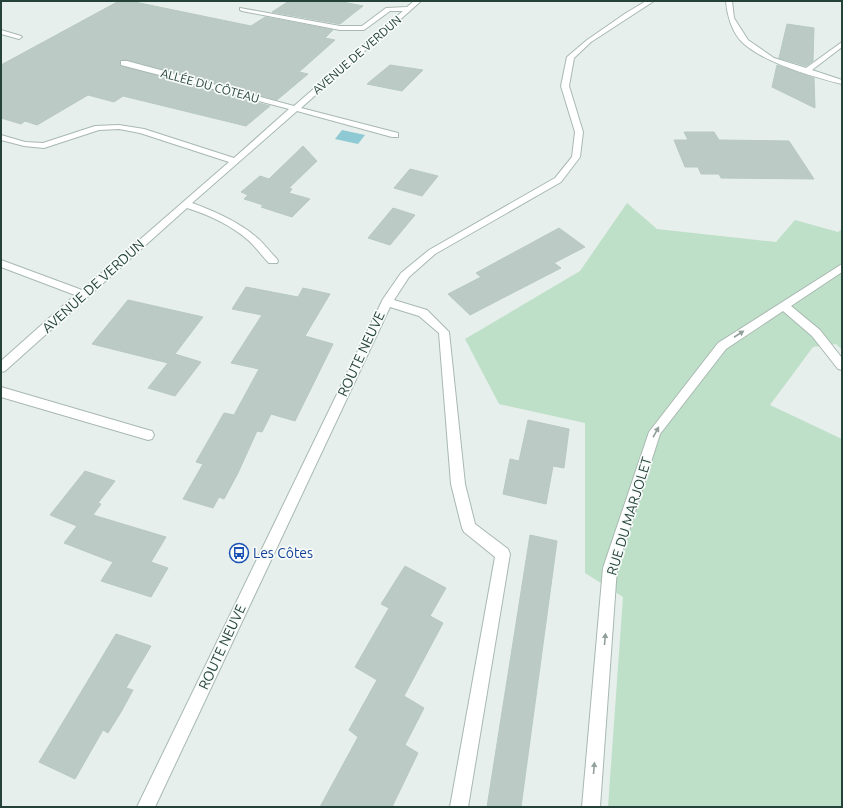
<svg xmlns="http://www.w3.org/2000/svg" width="843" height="808" font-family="Ubuntu,sans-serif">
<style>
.green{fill:#bfe0c8}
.water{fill:#8ec9d4}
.building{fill:#bbcac4;stroke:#b8c9c2}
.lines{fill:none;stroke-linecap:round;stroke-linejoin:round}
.minor-casing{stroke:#a8b8b2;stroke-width:2}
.minor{fill:#fff;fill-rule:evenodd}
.oneway{fill:#92a09c}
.labels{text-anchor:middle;stroke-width:3.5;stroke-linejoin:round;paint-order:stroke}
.far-street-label{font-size:12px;fill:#24423a;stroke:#f7fbf9}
.street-label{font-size:14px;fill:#24423a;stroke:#f7fbf9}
.transit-label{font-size:14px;fill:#164399;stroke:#f7fbf9;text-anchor:start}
</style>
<rect width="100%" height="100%" fill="#e6efeb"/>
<polygon class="green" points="627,203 657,229 776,242 795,220 838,232 842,229 842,350 836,344 813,347 770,405 842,439 842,807 608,807 623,597 585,573 585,423 499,404 465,339 580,271"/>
<polygon class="water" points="342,130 365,135 358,144 335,139"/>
<g class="building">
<polygon points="119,1 130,1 251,26 265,17 333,30 325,38 335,40 299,72 308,74 277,100 127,60 120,60 121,66 270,106 246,126 123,96 114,102 88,95 37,125 25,121 21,124 1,118 1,65"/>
<polygon points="289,1 338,1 363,6 340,24 272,12"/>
<polygon points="787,24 814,28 813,61 806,66 779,58"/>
<polygon points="390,65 423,70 402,91 367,84"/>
<polygon points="777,65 814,78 815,108 772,87"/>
<polygon points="684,132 714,132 719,140 789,141 814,179 721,178 719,174 701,174 698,167 685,167 674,140 688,140"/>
<polygon points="303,146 317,161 289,188 292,189 289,193 310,199 292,217 261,207 263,205 244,199 248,195 241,192 260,176 269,179"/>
<polygon points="410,169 438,176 422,196 394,188"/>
<polygon points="393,208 415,215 390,245 368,238"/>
<polygon points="559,228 585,247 554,263 561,268 470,315 448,294 481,277 476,273"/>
<polygon points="246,287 298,297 303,288 330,294 305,336 333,344 295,421 271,414 262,432 257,431 238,473 224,499 219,497 213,508 183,499 203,464 196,462 224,413 234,415 259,369 231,363 262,315 232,309"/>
<polygon points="128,300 203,317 175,354 201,362 175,396 148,388 168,363 92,344"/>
<polygon points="528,420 569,429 564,468 553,466 546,504 503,494 510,459 519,461"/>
<polygon points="85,471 115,481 98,503 101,504 93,515 166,537 151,562 168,568 151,597 101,581 113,562 64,543 77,526 50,515"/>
<polygon points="530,535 557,541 521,807 487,807"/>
<polygon points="405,566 446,588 430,616 443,623 404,696 424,708 405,745 418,753 392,807 320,807 358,737 349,730 377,680 355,667 389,608 381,604"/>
<polygon points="116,634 151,646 126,688 133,690 121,712 108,733 103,730 75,779 39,762"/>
</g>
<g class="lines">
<g class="minor-casing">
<g id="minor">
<path d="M414,1H421L301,108L398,133V137H392L297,111L192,203C214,211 237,221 255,236C263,242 269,251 277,259L278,261L277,263H269C262,256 256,247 248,240C231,225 209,215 187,208L5,371L1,372V361L75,295L1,267V260L82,290L229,162L140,133L119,129L99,130L44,148L24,146L1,140V135L25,142L43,143L95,126L119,125L144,129L234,158L289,109L121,65V61H127L294,106L403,11H390L364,30H340L242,11L240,10V8L340,26H362L386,8L407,7Z"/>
<polygon points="646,1 654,1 591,42 574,58 569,86 583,132 580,157 561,182 435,254 409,277 394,300 427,310 449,332 465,484 475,524 508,549 510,554 468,807 450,807 495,557 464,532 462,528 451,484 439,333 419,316 390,307 155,807 137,807 383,299 401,273 429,250 555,178 572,157 575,132 561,86 567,57 587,40 626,13"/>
<path d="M726,1H732L734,18L748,40L774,58L806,68L842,42V47L812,70L842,80V84C814,77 765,63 743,43C732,33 727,15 726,1Z"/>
<polygon points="1,30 21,36 22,37 19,39 1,34"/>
<polygon points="842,264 842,272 791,306 820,330 842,358 842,370 838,369 812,336 783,311 726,349 660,434 617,568 600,807 582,807 603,568 649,432 718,343"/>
<polygon points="1,387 148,430 152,431 154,435 152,439 148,440 1,397"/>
</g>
</g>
<use href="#minor" class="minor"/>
</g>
<defs><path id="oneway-solid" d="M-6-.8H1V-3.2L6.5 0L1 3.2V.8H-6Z"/></defs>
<g class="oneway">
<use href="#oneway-solid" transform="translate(739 334) rotate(-33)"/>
<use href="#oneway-solid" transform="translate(656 432) rotate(-61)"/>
<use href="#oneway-solid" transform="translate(605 639) rotate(-85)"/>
<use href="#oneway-solid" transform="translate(594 768) rotate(-85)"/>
</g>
<defs>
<g id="bus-ring" transform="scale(1)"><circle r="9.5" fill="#f7fbf9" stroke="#1a4fb4" stroke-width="1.5"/><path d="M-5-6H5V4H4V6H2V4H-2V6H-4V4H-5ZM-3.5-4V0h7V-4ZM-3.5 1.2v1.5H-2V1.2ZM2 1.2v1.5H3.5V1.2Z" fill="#1a4fb4"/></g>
</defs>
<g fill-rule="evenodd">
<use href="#bus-ring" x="239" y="553"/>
</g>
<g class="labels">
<g class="far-street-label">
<text transform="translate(357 55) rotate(-41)" y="4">AVENUE DE VERDUN</text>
<text transform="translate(210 86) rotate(15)" y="4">ALLÉE DU CÔTEAU</text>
</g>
<g class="street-label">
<text transform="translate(93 286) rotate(-42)" y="5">AVENUE DE VERDUN</text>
<text transform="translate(361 354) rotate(-65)" y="5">ROUTE NEUVE</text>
<text transform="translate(629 516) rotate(-73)" y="5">RUE DU MARJOLET</text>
<text transform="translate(222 647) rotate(-65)" y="5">ROUTE NEUVE</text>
</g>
<g class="transit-label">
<text x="253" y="558">Les Côtes</text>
</g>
</g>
<rect width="843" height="808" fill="none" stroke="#24423a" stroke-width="4"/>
</svg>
